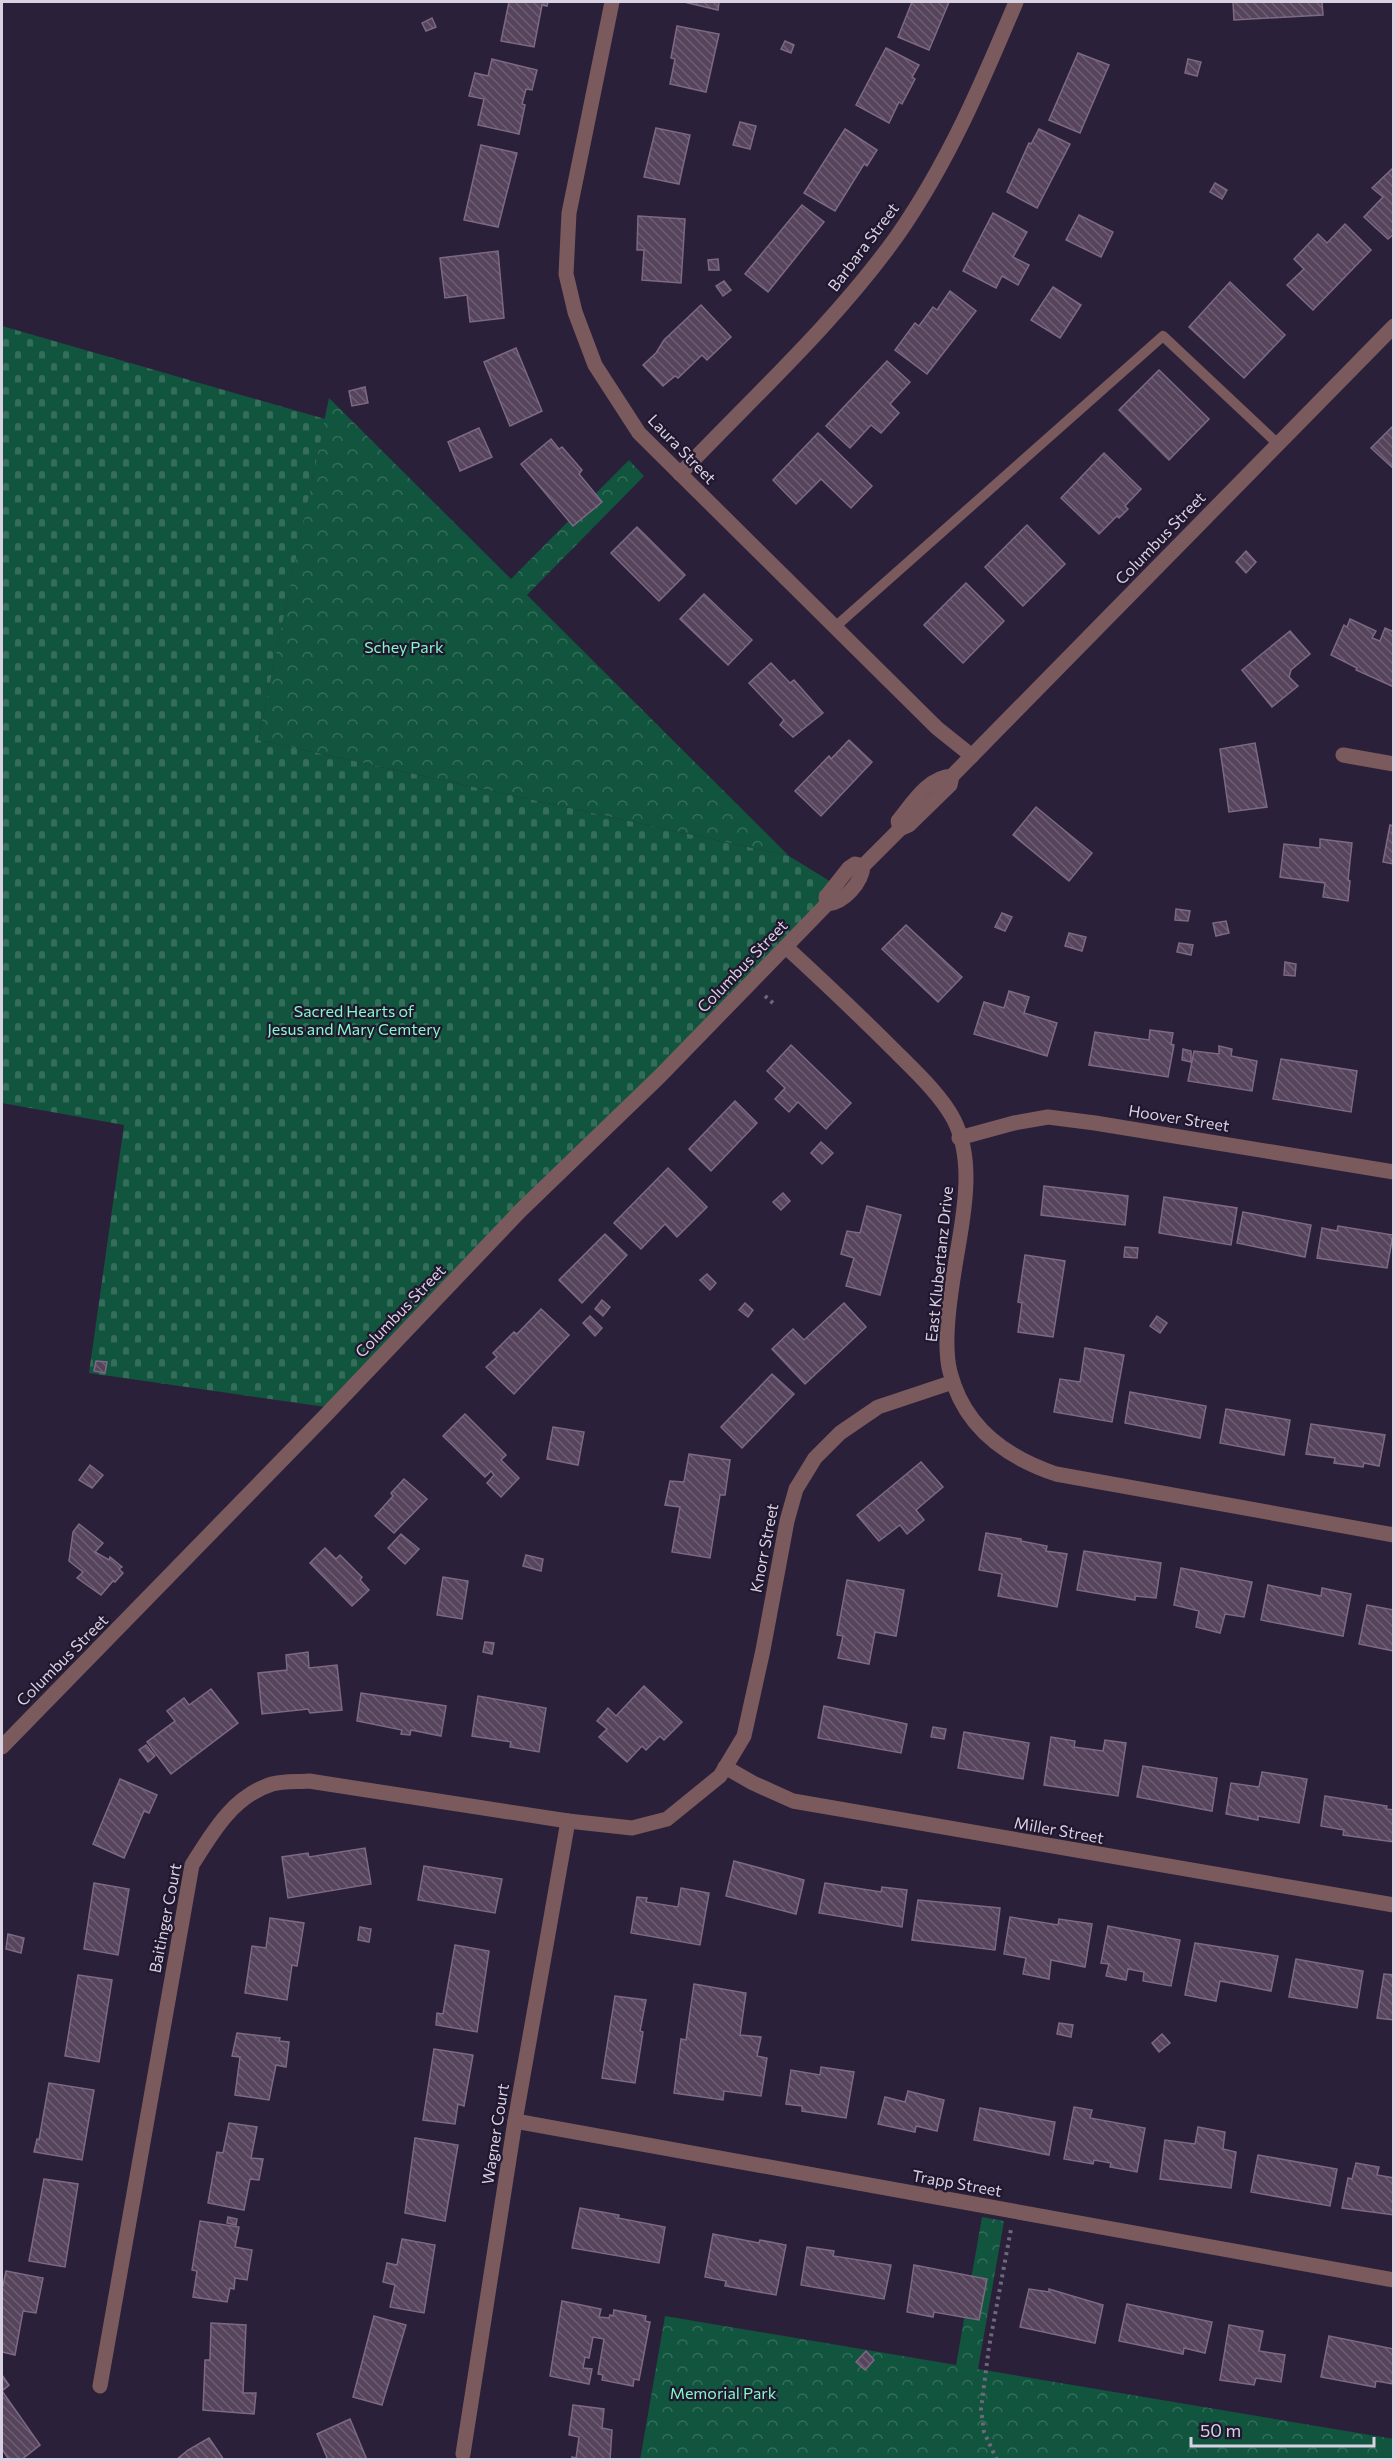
<svg xmlns="http://www.w3.org/2000/svg" width="1395" height="2461" font-family="Commissioner,sans-serif">
<style>
.forest{fill:url(#forest-crowns)}
.cemetery{fill:url(#cemetery-stones)}
.building{fill:url(#building-back-hatch);stroke:#7d6983;stroke-width:1.5}
.lines{fill:none;stroke-linecap:round;stroke-linejoin:round}
.path{stroke:#70677c;stroke-width:4;stroke-dasharray:3 4.5;stroke-linecap:butt}
.lane{stroke:#7b5a5e;stroke-width:10}
.street{stroke:#7b5a5e;stroke-width:15}
.labels{text-anchor:middle;stroke-width:4.5;stroke-linejoin:round;paint-order:stroke}
.street-label{font-size:16px;fill:#d8d2e2;stroke:#21172f}
.park-label{font-size:16px;fill:#84f8c8;stroke:#21172f}
</style>
<defs>
<pattern id="forest-crowns" width="20" height="18" patternUnits="userSpaceOnUse" patternTransform="scale(1.5)"><rect width="20" height="18" fill="#12553e"/><path d="M2 6a3 3 0 1 1 6 0M12 15a3 3 0 1 1 6 0" fill="none" stroke="#346d5a"/></pattern>
<pattern id="cemetery-stones" width="16" height="16" patternUnits="userSpaceOnUse" patternTransform="scale(1.5)"><rect width="16" height="16" fill="#12553e"/><path d="M2 7V4a2 2 0 0 1 4 0v3zM10 15v-3a2 2 0 0 1 4 0v3z" fill="#346d5a"/></pattern>
<pattern id="building-back-hatch" width="6" height="6" patternUnits="userSpaceOnUse" patternTransform="scale(1.5)"><rect width="6" height="6" fill="#56435c"/><path d="M-1 5l2 2M0 0l6 6M5-1l2 2" fill="none" stroke="#6e5d73"/></pattern>
</defs>
<rect width="100%" height="100%" fill="#2b2039"/>
<g class="forest">
<polygon points="329,398 511,579 629,460 644,476 527,595 789,856 258,740"/>
<polygon points="982,2217 1004,2221 978,2369 1394,2439 1393,2460 640,2460 665,2316 956,2365"/>
</g>
<polygon class="cemetery" points="2,326 325,419 258,740 789,856 836,885 333,1408 89,1373 124,1125 2,1103"/>
<g class="building">
<polygon points="509,2 548,2 547,6 542,5 534,47 501,41"/>
<polygon points="684,2 719,2 718,10"/>
<polygon points="912,2 949,2 929,50 898,37"/>
<polygon points="1233,2 1322,2 1323,15 1234,20"/>
<polygon points="432,18 436,27 426,31 422,23"/>
<polygon points="677,26 719,34 706,92 670,84 675,59 671,58"/>
<polygon points="785,41 794,45 791,53 781,49"/>
<polygon points="886,48 919,65 912,77 915,79 902,104 899,102 889,123 856,105"/>
<polygon points="1078,53 1109,65 1080,133 1049,120"/>
<polygon points="492,59 537,70 532,90 526,89 522,104 525,105 519,134 478,125 484,99 469,96 475,73 488,76"/>
<polygon points="1188,59 1201,62 1197,76 1185,73"/>
<polygon points="740,122 756,126 750,149 733,145"/>
<polygon points="656,128 690,135 679,184 644,177"/>
<polygon points="845,129 877,150 867,166 864,164 835,211 804,193"/>
<polygon points="1039,129 1070,144 1037,208 1007,192 1029,143 1031,144"/>
<polygon points="481,145 517,153 498,227 464,220"/>
<polygon points="1394,167 1394,234 1388,239 1364,217 1383,197 1372,188"/>
<polygon points="1215,183 1227,190 1222,199 1210,192"/>
<polygon points="802,205 824,222 768,292 745,274"/>
<polygon points="993,213 1027,232 1013,257 1029,265 1018,285 1002,276 996,288 963,271"/>
<polygon points="1079,215 1113,232 1101,257 1066,240"/>
<polygon points="638,216 685,219 681,283 642,280 644,250 637,250"/>
<polygon points="1345,224 1371,250 1313,310 1287,285 1304,269 1294,259 1318,234 1327,243"/>
<polygon points="498,251 504,318 470,322 467,295 445,298 440,258"/>
<polygon points="718,259 719,270 709,270 708,260"/>
<polygon points="724,281 731,290 723,296 716,286"/>
<polygon points="1230,282 1285,335 1244,378 1189,327"/>
<polygon points="1053,287 1081,305 1060,338 1031,320"/>
<polygon points="950,291 976,311 927,374 895,350 915,323 919,326 933,307 937,310"/>
<polygon points="701,305 731,337 707,360 702,355 678,378 675,376 663,386 643,365 656,353 664,340"/>
<polygon points="516,348 542,411 510,426 484,362"/>
<polygon points="887,361 910,382 890,404 899,413 881,433 871,425 850,448 826,426"/>
<polygon points="1159,370 1209,419 1169,460 1119,410"/>
<polygon points="365,387 368,403 352,406 349,391"/>
<polygon points="1394,425 1394,469 1371,448"/>
<polygon points="479,428 492,457 460,471 448,442"/>
<polygon points="818,433 872,486 851,508 821,479 796,504 773,480"/>
<polygon points="551,439 559,449 562,447 582,470 579,474 602,502 573,526 521,464"/>
<polygon points="1104,453 1141,489 1125,506 1128,509 1119,518 1117,516 1099,534 1061,498"/>
<polygon points="1027,525 1065,564 1023,606 985,567"/>
<polygon points="637,527 685,575 659,601 611,553"/>
<polygon points="1246,551 1256,562 1246,573 1236,562"/>
<polygon points="966,583 1004,621 963,663 924,625"/>
<polygon points="704,594 752,640 728,665 680,619"/>
<polygon points="1350,619 1376,631 1372,638 1380,641 1385,628 1394,632 1394,687 1356,670 1357,668 1331,655 1344,625 1347,627"/>
<polygon points="1290,631 1310,654 1291,670 1289,677 1298,686 1272,707 1242,670"/>
<polygon points="771,663 790,683 794,680 823,713 793,737 780,725 784,720 749,683"/>
<polygon points="849,740 872,762 821,816 795,791 829,756 831,759"/>
<polygon points="1255,743 1267,807 1229,812 1220,749"/>
<polygon points="1036,807 1092,853 1069,881 1013,835"/>
<polygon points="1390,825 1394,826 1394,864 1383,862"/>
<polygon points="1320,839 1352,843 1348,880 1350,881 1348,901 1323,897 1325,883 1280,877 1284,844 1320,848"/>
<polygon points="1176,909 1190,911 1188,921 1175,920"/>
<polygon points="1002,913 1012,917 1005,931 995,927"/>
<polygon points="1226,921 1229,933 1216,936 1213,923"/>
<polygon points="906,925 962,977 938,1002 882,949"/>
<polygon points="1069,933 1086,937 1082,951 1065,946"/>
<polygon points="1179,943 1193,945 1191,955 1177,952"/>
<polygon points="1285,962 1296,964 1295,976 1284,975"/>
<polygon points="1009,991 1029,997 1024,1013 1057,1023 1047,1056 974,1034 984,1002 1004,1008"/>
<polygon points="1150,1030 1173,1033 1171,1044 1174,1045 1168,1077 1089,1065 1095,1032 1149,1040"/>
<polygon points="791,1045 851,1103 826,1129 798,1102 789,1112 775,1099 785,1088 767,1071"/>
<polygon points="1219,1046 1232,1049 1231,1056 1257,1061 1252,1091 1188,1081 1194,1051 1219,1054"/>
<polygon points="1183,1049 1191,1051 1191,1062 1182,1060"/>
<polygon points="1281,1059 1357,1071 1351,1112 1273,1099"/>
<polygon points="735,1101 757,1123 711,1171 689,1149"/>
<polygon points="821,1142 833,1153 822,1164 811,1153"/>
<polygon points="668,1168 707,1207 677,1237 665,1224 641,1249 614,1223"/>
<polygon points="1044,1186 1128,1196 1125,1225 1041,1215"/>
<polygon points="783,1193 790,1201 781,1210 773,1202"/>
<polygon points="1164,1197 1237,1208 1231,1245 1159,1233"/>
<polygon points="867,1206 901,1215 880,1295 846,1286 854,1258 841,1254 847,1231 860,1233"/>
<polygon points="1243,1212 1311,1225 1305,1257 1237,1243"/>
<polygon points="1338,1226 1393,1235 1387,1268 1317,1258 1322,1228 1337,1231"/>
<polygon points="605,1234 627,1255 582,1303 559,1280"/>
<polygon points="1125,1247 1138,1248 1137,1258 1124,1257"/>
<polygon points="1025,1255 1065,1261 1053,1337 1018,1332 1022,1303 1018,1302"/>
<polygon points="707,1274 716,1283 710,1290 700,1280"/>
<polygon points="602,1300 610,1307 603,1316 595,1309"/>
<polygon points="745,1303 753,1310 748,1317 739,1310"/>
<polygon points="844,1303 866,1327 805,1384 772,1349 793,1329 804,1340"/>
<polygon points="541,1309 569,1335 514,1394 486,1367 497,1357 493,1353 514,1332 517,1334"/>
<polygon points="590,1316 602,1328 595,1336 583,1323"/>
<polygon points="1157,1316 1167,1323 1160,1333 1150,1326"/>
<polygon points="1085,1348 1124,1355 1112,1422 1054,1412 1060,1379 1080,1382"/>
<polygon points="96,1361 107,1362 105,1373 94,1371"/>
<polygon points="772,1374 794,1394 742,1448 721,1427"/>
<polygon points="1130,1392 1206,1406 1200,1438 1125,1423"/>
<polygon points="1226,1409 1290,1420 1284,1455 1220,1443"/>
<polygon points="465,1414 506,1455 501,1460 519,1478 501,1497 487,1483 494,1475 491,1471 485,1477 443,1436"/>
<polygon points="1311,1424 1385,1435 1379,1466 1364,1463 1363,1467 1334,1463 1335,1458 1306,1454"/>
<polygon points="553,1427 584,1432 578,1465 547,1459"/>
<polygon points="689,1454 730,1460 725,1495 720,1495 710,1558 672,1552 680,1507 665,1505 670,1481 684,1482"/>
<polygon points="921,1462 943,1487 916,1510 924,1520 907,1534 900,1525 879,1541 857,1515"/>
<polygon points="90,1465 103,1475 92,1488 79,1480"/>
<polygon points="404,1479 427,1499 394,1533 375,1516 393,1496 391,1493"/>
<polygon points="79,1524 103,1543 95,1552 109,1560 110,1557 122,1567 119,1569 123,1573 115,1582 113,1581 101,1595 77,1578 83,1572 69,1561 73,1532"/>
<polygon points="986,1533 1021,1539 1021,1541 1047,1546 1046,1551 1067,1554 1057,1607 998,1596 1002,1574 979,1570"/>
<polygon points="401,1534 419,1549 405,1564 388,1548"/>
<polygon points="325,1548 336,1559 340,1555 362,1577 360,1580 369,1590 352,1606 310,1563"/>
<polygon points="1084,1551 1161,1563 1156,1598 1135,1596 1135,1600 1077,1590"/>
<polygon points="526,1555 543,1559 541,1571 523,1566"/>
<polygon points="1181,1568 1252,1582 1244,1617 1225,1614 1220,1633 1196,1627 1199,1611 1174,1605"/>
<polygon points="443,1577 468,1581 462,1619 437,1615"/>
<polygon points="847,1580 904,1590 896,1636 875,1632 869,1664 838,1658 843,1636 837,1635"/>
<polygon points="1268,1585 1321,1596 1322,1588 1351,1594 1343,1636 1261,1620"/>
<polygon points="1367,1605 1394,1610 1394,1651 1359,1644"/>
<polygon points="485,1642 494,1643 492,1654 483,1652"/>
<polygon points="308,1652 309,1668 337,1665 342,1710 310,1713 308,1709 262,1714 258,1673 287,1670 286,1655"/>
<polygon points="644,1686 682,1722 664,1740 660,1736 646,1750 642,1746 627,1762 599,1737 607,1729 597,1721 608,1708 616,1716"/>
<polygon points="211,1689 238,1723 171,1774 147,1742 175,1721 167,1711 184,1698 189,1705"/>
<polygon points="361,1693 446,1706 441,1736 411,1730 410,1735 401,1734 402,1730 357,1721"/>
<polygon points="478,1696 546,1708 539,1752 510,1747 511,1742 472,1736"/>
<polygon points="824,1706 907,1724 901,1753 818,1738"/>
<polygon points="933,1727 946,1729 944,1739 931,1737"/>
<polygon points="964,1732 1029,1743 1023,1779 958,1768"/>
<polygon points="1051,1737 1075,1741 1074,1747 1103,1751 1105,1740 1126,1743 1118,1796 1044,1785"/>
<polygon points="146,1745 155,1756 148,1762 139,1750"/>
<polygon points="1143,1766 1217,1778 1212,1811 1137,1797"/>
<polygon points="1262,1772 1307,1779 1299,1823 1258,1816 1258,1820 1226,1814 1231,1783 1259,1787"/>
<polygon points="120,1779 157,1795 149,1813 144,1811 124,1858 93,1844"/>
<polygon points="1325,1796 1387,1806 1386,1809 1394,1810 1394,1842 1343,1835 1344,1830 1321,1826"/>
<polygon points="365,1848 371,1884 288,1898 282,1857 308,1853 309,1857"/>
<polygon points="734,1861 804,1880 796,1914 726,1896"/>
<polygon points="424,1866 502,1879 495,1913 418,1900"/>
<polygon points="94,1883 129,1889 118,1955 84,1949"/>
<polygon points="825,1883 881,1892 882,1887 907,1890 902,1927 819,1913"/>
<polygon points="681,1888 709,1893 700,1945 631,1933 637,1897 647,1898 646,1902 678,1907"/>
<polygon points="918,1900 1000,1908 995,1950 912,1940"/>
<polygon points="1010,1917 1058,1925 1059,1919 1092,1924 1085,1967 1051,1960 1049,1979 1023,1974 1026,1958 1004,1954"/>
<polygon points="270,1918 304,1923 297,1966 292,1965 287,2000 245,1993 252,1946 266,1948"/>
<polygon points="1108,1926 1180,1940 1171,1986 1143,1981 1144,1972 1128,1969 1126,1980 1106,1976 1109,1964 1101,1963"/>
<polygon points="360,1927 371,1929 369,1942 358,1940"/>
<polygon points="8,1934 24,1938 21,1953 6,1949"/>
<polygon points="1195,1943 1278,1956 1271,1991 1220,1981 1216,2001 1185,1995"/>
<polygon points="455,1945 489,1951 477,2032 436,2025 437,2013 443,2014"/>
<polygon points="1296,1959 1363,1971 1357,2008 1289,1997"/>
<polygon points="1384,1974 1394,1975 1394,2020 1377,2018"/>
<polygon points="78,1975 112,1980 99,2062 65,2056"/>
<polygon points="694,1984 746,1993 740,2035 761,2037 757,2056 767,2058 761,2096 724,2091 723,2100 674,2093 681,2039 686,2040"/>
<polygon points="615,1996 646,2000 640,2031 643,2032 635,2083 602,2078"/>
<polygon points="1059,2023 1073,2025 1071,2037 1057,2034"/>
<polygon points="237,2033 280,2038 279,2041 289,2042 286,2067 276,2065 269,2100 235,2095 240,2057 232,2056"/>
<polygon points="1162,2034 1170,2043 1159,2052 1152,2043"/>
<polygon points="434,2049 473,2055 464,2106 458,2104 455,2124 423,2120"/>
<polygon points="821,2067 854,2072 846,2118 802,2111 802,2106 786,2104 791,2070 820,2075"/>
<polygon points="49,2083 94,2090 82,2160 34,2152 37,2139 39,2140"/>
<polygon points="908,2091 944,2100 937,2131 916,2126 915,2132 878,2124 885,2097 905,2102"/>
<polygon points="1074,2107 1092,2110 1090,2118 1145,2128 1137,2172 1110,2167 1111,2163 1094,2160 1093,2164 1064,2159"/>
<polygon points="980,2108 1055,2122 1049,2155 974,2140"/>
<polygon points="229,2123 257,2127 251,2158 263,2159 259,2180 250,2179 244,2210 208,2203 217,2152 223,2153"/>
<polygon points="1198,2127 1225,2132 1223,2149 1236,2152 1231,2188 1160,2179 1165,2140 1195,2144"/>
<polygon points="415,2138 458,2145 445,2221 405,2213"/>
<polygon points="1258,2155 1337,2169 1330,2206 1251,2192"/>
<polygon points="1356,2163 1379,2167 1377,2175 1394,2178 1394,2215 1342,2208 1348,2178 1352,2179"/>
<polygon points="44,2179 78,2184 65,2267 29,2261"/>
<polygon points="580,2208 619,2215 618,2218 665,2227 659,2263 572,2248"/>
<polygon points="228,2217 237,2219 236,2225 227,2223"/>
<polygon points="200,2221 239,2227 235,2247 252,2250 247,2280 235,2278 234,2289 230,2288 227,2302 193,2297 197,2271 192,2270"/>
<polygon points="713,2234 759,2243 760,2240 786,2245 776,2295 725,2286 726,2281 705,2277"/>
<polygon points="402,2239 435,2245 424,2313 390,2307 395,2285 383,2282 387,2263 397,2265"/>
<polygon points="807,2247 834,2251 833,2256 891,2265 884,2299 801,2285"/>
<polygon points="914,2265 987,2279 979,2320 934,2312 933,2317 907,2312"/>
<polygon points="6,2271 43,2278 36,2313 23,2311 15,2355 2,2352 2,2286 3,2286"/>
<polygon points="1029,2289 1049,2292 1049,2289 1103,2305 1095,2343 1020,2327"/>
<polygon points="562,2301 601,2309 599,2317 609,2318 610,2315 613,2316 614,2310 646,2316 645,2321 650,2322 639,2380 634,2379 633,2386 602,2380 603,2375 598,2374 604,2339 593,2337 589,2358 585,2357 583,2368 592,2369 589,2384 550,2376"/>
<polygon points="1127,2304 1212,2322 1205,2353 1184,2348 1183,2354 1119,2341"/>
<polygon points="374,2316 406,2325 382,2405 353,2397"/>
<polygon points="211,2323 246,2325 243,2393 256,2393 254,2414 203,2410 205,2360 210,2360"/>
<polygon points="1229,2325 1263,2331 1259,2351 1285,2355 1281,2382 1256,2378 1254,2385 1220,2380"/>
<polygon points="1329,2336 1394,2349 1394,2384 1376,2381 1375,2387 1321,2377"/>
<polygon points="866,2351 874,2360 865,2370 856,2362"/>
<polygon points="2,2375 9,2385 2,2391"/>
<polygon points="2,2391 40,2445 21,2460 9,2460 2,2449"/>
<polygon points="573,2405 604,2409 602,2428 612,2430 610,2460 572,2460 572,2457 576,2458 579,2437 569,2435"/>
<polygon points="350,2419 367,2460 328,2460 317,2434"/>
<polygon points="209,2438 224,2460 176,2460 188,2450"/>
</g>
<g class="lines">
<g class="path">
<polyline points="765,996 773,1003"/>
<polyline points="997,2460 984,2432 981,2409 989,2347 1011,2229"/>
</g>
<polyline class="lane" points="835,627 1163,336 1278,444"/>
<g class="street">
<polyline points="612,2 569,213 566,274 575,312 595,365 639,433 937,728 972,756"/>
<path d="M680,474C754,396 834,324 897,236C948,163 982,83 1016,2"/>
<polyline points="1343,755 1394,764"/>
<path d="M900,829L898,821C912,804 928,777 952,776"/>
<path d="M827,904C844,903 862,882 863,866L900,829L909,825L950,785L952,776L1394,326"/>
<path d="M786,947C823,981 859,1015 895,1051C914,1070 942,1096 954,1120C972,1156 966,1199 960,1236C954,1273 941,1337 950,1372C964,1427 1005,1457 1056,1474L1394,1535"/>
<polyline points="959,1138 1014,1123 1048,1117 1095,1123 1394,1172"/>
<polyline points="2,1747 324,1417 520,1211 660,1076 827,904 826,897 849,868 855,864 863,866"/>
<polyline points="725,1767 753,1783 793,1801 1394,1905"/>
<polyline points="515,2121 1394,2280"/>
<path d="M100,2386L192,1865C212,1833 233,1796 272,1784C283,1781 298,1782 309,1781L568,1821L632,1828L667,1819L720,1776L744,1736L763,1650L787,1521L796,1489L815,1458L840,1433L878,1407L953,1382"/>
<polyline points="463,2454 515,2121 568,1821"/>
</g>
</g>
<g class="labels">
<g class="street-label">
<text transform="translate(863 247) rotate(-53)" y="6">Barbara Street</text>
<text transform="translate(682 449) rotate(46)" y="6">Laura Street</text>
<text transform="translate(1160 538) rotate(-46)" y="6">Columbus Street</text>
<text transform="translate(742 966) rotate(-46)" y="6">Columbus Street</text>
<text transform="translate(1179 1118) rotate(9)" y="6">Hoover Street</text>
<text transform="translate(939 1264) rotate(-84)" y="6">East Klubertanz Drive</text>
<text transform="translate(400 1311) rotate(-46)" y="6">Columbus Street</text>
<text transform="translate(764 1548) rotate(-79)" y="6">Knorr Street</text>
<text transform="translate(62 1660) rotate(-45)" y="6">Columbus Street</text>
<text transform="translate(1059 1830) rotate(10)" y="6">Miller Street</text>
<text transform="translate(165 1918) rotate(-79)" y="6">Baitinger Court</text>
<text transform="translate(495 2134) rotate(-81)" y="6">Wagner Court</text>
<text transform="translate(957 2183) rotate(10)" y="6">Trapp Street</text>
</g>
<g class="park-label">
<text x="404" y="653">Schey Park</text>
<text x="354" y="1017">Sacred Hearts of<tspan x="354" dy="18">Jesus and Mary Cemtery</tspan></text>
<text x="723" y="2399">Memorial Park</text>
</g>
</g>
<rect width="1395" height="2461" fill="none" stroke="#d8d2e2" stroke-width="6"/>
<path d="M1191 2437v9h183v-9" fill="none" stroke="#d8d2e2" stroke-width="3"/>
<text x="1200" y="2437" font-size="18" fill="#d8d2e2" stroke="#21172f" stroke-width="4.5" paint-order="stroke">50 m</text>
</svg>
